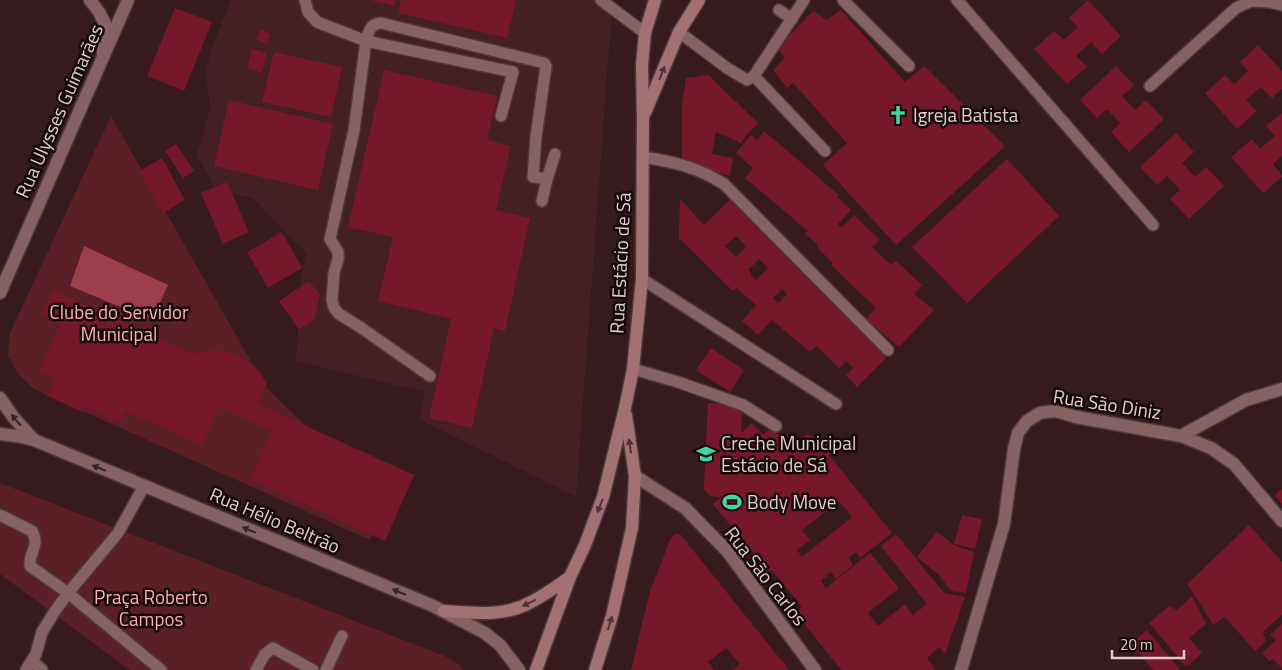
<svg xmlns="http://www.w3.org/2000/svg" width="1282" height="670" font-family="'Titillium Web',sans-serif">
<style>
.built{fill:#441f23}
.green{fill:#5a1f27}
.water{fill:#9d3e4b}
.building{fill:#75182b;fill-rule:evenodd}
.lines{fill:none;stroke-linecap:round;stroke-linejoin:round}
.service-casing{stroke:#50383a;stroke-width:14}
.minor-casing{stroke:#50383a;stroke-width:15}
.tertiary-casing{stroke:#50383a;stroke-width:15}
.secondary-casing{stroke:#50383a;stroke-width:15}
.service{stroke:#866264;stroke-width:11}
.minor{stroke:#866264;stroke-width:12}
.tertiary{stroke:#866264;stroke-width:12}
.secondary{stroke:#a17174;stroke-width:12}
.oneway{fill:#4e3334}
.oneway2{fill:#382425}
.labels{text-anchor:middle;stroke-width:5;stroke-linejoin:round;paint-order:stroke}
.street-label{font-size:19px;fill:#e1cccd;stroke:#16090a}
.poi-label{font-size:19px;fill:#e1cccd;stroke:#16090a;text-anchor:start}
.park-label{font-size:19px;fill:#feafb4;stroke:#16090a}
</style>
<rect width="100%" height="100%" fill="#371a1d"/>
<polygon class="built" points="231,0 606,0 612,7 576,497 419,419 425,392 296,361 301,281 306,253 253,198 216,190 197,155 210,109 206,72 211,49"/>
<g class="green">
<polygon points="111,116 265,386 308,428 400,472 370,540 34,389 18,374 8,356 10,333"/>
<polygon points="0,483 447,657 461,666 463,670 130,670 0,574"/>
</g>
<polygon class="water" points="84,246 168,285 152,320 70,286"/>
<g class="building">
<polygon points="370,0 395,0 394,6"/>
<polygon points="401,0 516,0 507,38 398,13"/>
<polygon points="1088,0 1121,36 1102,54 1091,42 1076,56 1087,67 1067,84 1034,49 1054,31 1064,40 1078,27 1069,18"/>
<polygon points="175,8 212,22 184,91 147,76"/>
<polygon points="841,10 905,82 924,66 1005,146 896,245 823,165 847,143 793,83 787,88 773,70 785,58 777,48 813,11 827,20"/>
<polygon points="261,29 271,34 266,44 256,39"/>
<polygon points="1258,45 1282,71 1282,89 1272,98 1261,87 1246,100 1257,111 1237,129 1205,93 1225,75 1234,84 1248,71 1240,62"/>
<polygon points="252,49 267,53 262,73 247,68"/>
<polygon points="274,52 342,67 331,117 262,102"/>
<polygon points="1116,66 1134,85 1122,96 1135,110 1146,100 1164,119 1129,152 1111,132 1120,123 1107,109 1097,118 1080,100"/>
<polygon points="384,70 497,96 487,140 511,146 496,210 530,218 505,331 494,328 472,428 429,418 451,319 378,301 393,237 348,227"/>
<polygon points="708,75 758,123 748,133 741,143 716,132 712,154 733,158 730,176 682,163 682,103 686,78"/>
<polygon points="229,100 333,124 318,190 214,166"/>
<polygon points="1282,113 1282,156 1273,164 1282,175 1282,177 1263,193 1231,157 1252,139 1260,149 1275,136 1266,126"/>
<polygon points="764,131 824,182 823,182 839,195 837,197 851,210 838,224 841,228 854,215 880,240 872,247 891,265 896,261 922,285 914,294 934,310 899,347 866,319 876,308 831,265 833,263 817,247 818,245 805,234 808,231 745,178 753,168 736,153 751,135 757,140"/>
<polygon points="1176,133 1194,152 1182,163 1195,177 1206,167 1224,186 1189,219 1170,199 1180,190 1167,176 1157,185 1140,167"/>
<polygon points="176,144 194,171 183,178 165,151"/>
<polygon points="162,158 185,200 163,213 139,171"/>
<polygon points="1007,159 1059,216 967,303 912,247"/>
<polygon points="227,182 249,232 223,244 201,193"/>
<path d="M680,199L704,225L731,199L886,358L857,387L846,375L853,368L846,361L839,368L817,346L810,352L772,320L758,335L742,321L756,305L736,288L733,291L679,238ZM736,236L746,246L736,257L725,246ZM759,259L768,268L756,280L750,274L751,272L748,270ZM782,289L787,294L778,303L773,298Z"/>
<polygon points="282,232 302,268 268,288 247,252"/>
<polygon points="309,281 320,295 314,319 299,330 279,301"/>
<polygon points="52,290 196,355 197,352 211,350 225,351 238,355 255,367 260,372 267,384 258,404 414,475 385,541 250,480 272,431 219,408 202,446 125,411 120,423 85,407 83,412 47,396 55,379 39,372 60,324 41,315"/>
<polygon points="711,348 744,370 730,392 696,370"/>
<path d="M708,403L742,405L741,433L752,423L763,435L771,428L785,442L789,440L794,445L807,434L836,449L829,455L892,533L860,558L856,552L849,558L853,565L836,579L831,572L821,581L826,588L870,553L899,588L868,613L878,626L905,604L913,615L927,604L881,546L896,534L944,593L965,597L945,654L939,647L927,658L936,670H841L795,612L802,607L772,570L769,572L713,504L724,495L719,497L710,496L704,489V484ZM839,501L852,517L802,557L797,550L810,540L802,530Z"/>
<polygon points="1282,489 1282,504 1275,495"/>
<polygon points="962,515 982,519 975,549 954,544"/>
<polygon points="1249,525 1282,562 1282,615 1263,632 1266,642 1255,651 1225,617 1213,625 1200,603 1187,584"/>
<polygon points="937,532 954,545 974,552 966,593 951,591 939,575 917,557"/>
<polygon points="676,534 680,534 789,670 732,670 740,664 726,648 708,662 714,670 631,670 650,591 671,538"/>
<polygon points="1192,596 1206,624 1189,638 1202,653 1186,667 1149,623 1169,606 1177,610"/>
<polygon points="1282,624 1282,668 1273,659 1269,661 1262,653 1276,640 1270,635"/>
<polygon points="1147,630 1180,670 1153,670 1131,644"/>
</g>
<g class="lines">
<g class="service-casing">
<g id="service">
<polyline points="305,0 308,12 317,22 366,41 513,72 501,116"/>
<polyline points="601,0 645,33"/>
<polyline points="843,0 909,66"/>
<polyline points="957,0 1153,225"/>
<polyline points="779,10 792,19"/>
<polyline points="679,32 727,68 747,80 754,76 804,0"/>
<polyline points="754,76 825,151"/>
<polyline points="1150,86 1236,8 1251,1 1269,2 1282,5"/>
<path d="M643,157C674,162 697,167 724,184L888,350"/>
<polyline points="547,179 555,154"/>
<polyline points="642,279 836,404"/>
<polyline points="633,369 678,382 743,405 776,426"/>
<path d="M430,376L360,327L339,314L334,308L332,300L334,273L338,259V252L330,239L354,130L366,41C369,31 370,24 381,23L544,63L546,66L536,137L533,177L547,179L542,201"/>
<path d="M0,515L32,531C41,547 28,552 30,566L68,593L161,670"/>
<polyline points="33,661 42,670"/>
<polyline points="26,670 36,654 42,632 55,611 68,593 118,533 144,486"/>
<polyline points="256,670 265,654 273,648 313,670"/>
<polyline points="326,670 342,636"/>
</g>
</g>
<g class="minor-casing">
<g id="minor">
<polyline points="90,0 99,12 106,26 103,53"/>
<polyline points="1181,436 1211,448 1234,464 1282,521"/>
<polyline points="635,476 685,508 727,551 815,670"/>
<polyline points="961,670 1004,524 1014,449 1018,433 1027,421 1040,413 1055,411 1076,417 1181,436 1246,400 1282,389"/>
</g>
</g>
<g class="tertiary-casing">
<g id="tertiary">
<polyline points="0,293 128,0"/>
<polyline points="0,398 14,418 34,440"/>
<polyline points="0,434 16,436 34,440 431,605 485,633 500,645 519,670"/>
</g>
</g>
<g class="secondary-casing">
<g id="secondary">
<polyline points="645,113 679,32 699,0"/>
<path d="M444,611C473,613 505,617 531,602C545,595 557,586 570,577"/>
<polyline points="536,670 570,577 585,545 603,497 625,408 633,369 642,279 643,118 642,65 645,33 655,0"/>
<polyline points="595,670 612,616 632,528 635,476 626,415"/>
</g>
</g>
<use href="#service" class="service"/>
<use href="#minor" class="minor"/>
<use href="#tertiary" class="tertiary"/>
<use href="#secondary" class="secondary"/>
</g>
<defs><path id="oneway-solid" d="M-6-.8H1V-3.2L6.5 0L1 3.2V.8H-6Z" transform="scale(1.25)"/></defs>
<g class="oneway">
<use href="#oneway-solid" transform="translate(662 73) rotate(-68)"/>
<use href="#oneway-solid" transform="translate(630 446) rotate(-98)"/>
<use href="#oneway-solid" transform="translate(600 506) rotate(111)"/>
<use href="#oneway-solid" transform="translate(529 603) rotate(154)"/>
<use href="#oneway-solid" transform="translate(610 623) rotate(-73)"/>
</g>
<g class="oneway2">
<use href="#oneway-solid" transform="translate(16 420) rotate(-130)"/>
<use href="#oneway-solid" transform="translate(99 468) rotate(-158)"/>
<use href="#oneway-solid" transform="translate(249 530) rotate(-157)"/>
<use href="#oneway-solid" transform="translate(399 592) rotate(-157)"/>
</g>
<defs>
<g id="church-bare" transform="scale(1.5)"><path d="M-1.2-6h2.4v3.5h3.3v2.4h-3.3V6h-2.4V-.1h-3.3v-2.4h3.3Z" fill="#44d49f" stroke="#16090a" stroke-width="2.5" paint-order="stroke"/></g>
<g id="school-bare" transform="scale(1.5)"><path d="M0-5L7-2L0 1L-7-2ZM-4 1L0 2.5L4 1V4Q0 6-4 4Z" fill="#44d49f" stroke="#16090a" stroke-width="2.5" paint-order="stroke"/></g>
<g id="stadium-bare" transform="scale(1.5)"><path d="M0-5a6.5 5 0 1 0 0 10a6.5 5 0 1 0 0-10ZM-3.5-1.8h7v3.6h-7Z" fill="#44d49f" stroke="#16090a" stroke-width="2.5" paint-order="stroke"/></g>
</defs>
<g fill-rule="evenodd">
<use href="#church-bare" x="898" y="115"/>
<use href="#school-bare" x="706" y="454"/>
<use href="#stadium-bare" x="732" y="502"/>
</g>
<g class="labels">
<g class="street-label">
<text transform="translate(59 111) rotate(-66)" y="7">Rua Ulysses Guimarães</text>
<text transform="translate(620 263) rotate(-87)" y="7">Rua Estácio de Sá</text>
<text transform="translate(1107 404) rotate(9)" y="7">Rua São Diniz</text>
<text transform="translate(275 520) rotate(23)" y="7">Rua Hélio Beltrão</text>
<text transform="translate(766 576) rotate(52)" y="7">Rua São Carlos</text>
</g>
<g class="poi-label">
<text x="913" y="122">Igreja Batista</text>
<text x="721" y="450">Creche Municipal<tspan x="721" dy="22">Estácio de Sá</tspan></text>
<text x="747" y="509">Body Move</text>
</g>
<g class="park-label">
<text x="119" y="319">Clube do Servidor<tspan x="119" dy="22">Municipal</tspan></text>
<text x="151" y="604">Praça Roberto<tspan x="151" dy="22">Campos</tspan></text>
</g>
</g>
<path d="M1112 650v8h72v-8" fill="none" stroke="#e1cccd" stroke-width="2.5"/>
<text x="1120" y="650" font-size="15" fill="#e1cccd" stroke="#16090a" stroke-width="4" paint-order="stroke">20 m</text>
</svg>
